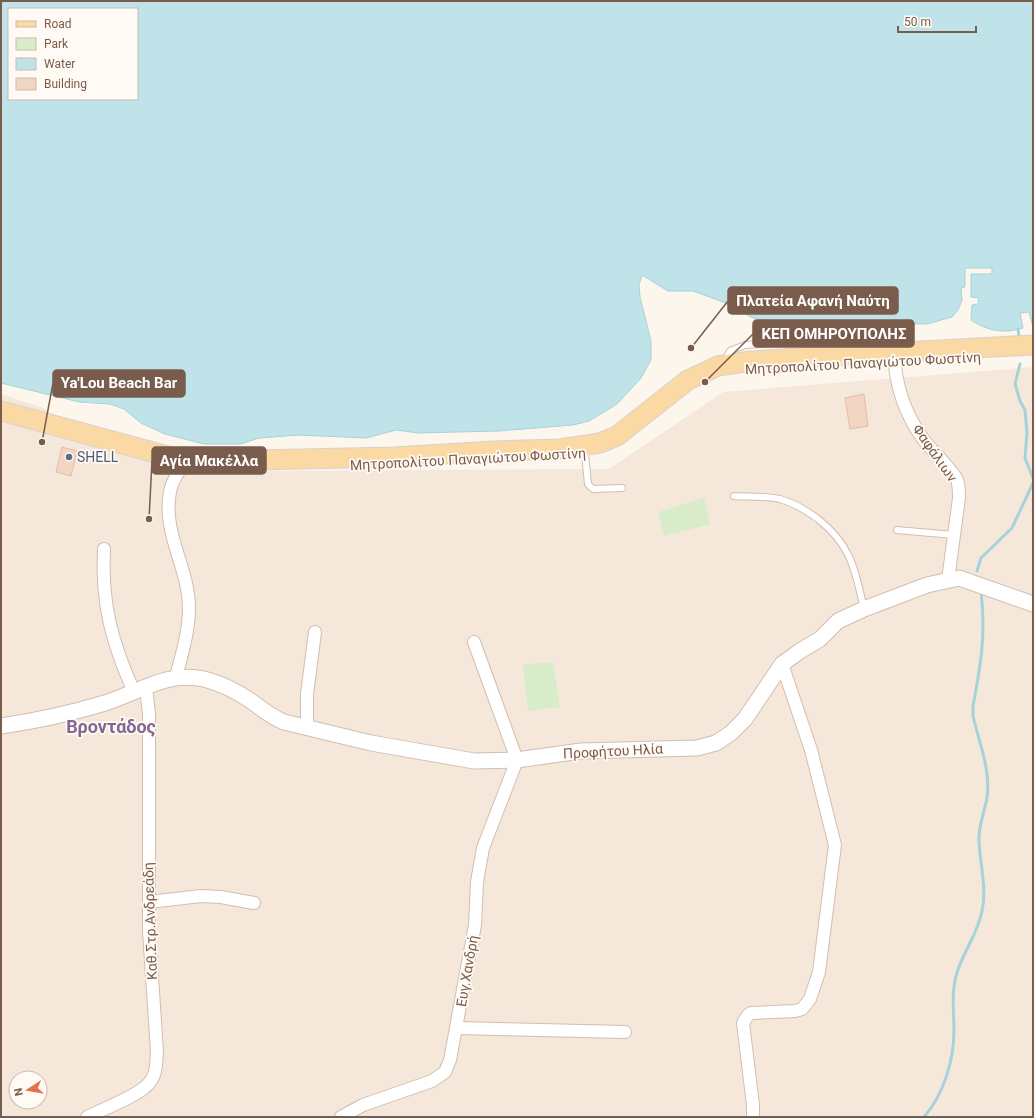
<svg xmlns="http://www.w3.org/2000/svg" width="1034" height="1118" font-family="Roboto,sans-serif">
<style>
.residential{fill:#f5e8da;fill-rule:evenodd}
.green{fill:#d8ecc9}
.water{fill:#bfe3e8;stroke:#a5d3da;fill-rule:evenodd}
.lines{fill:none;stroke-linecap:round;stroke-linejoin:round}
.stream{stroke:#a5d3da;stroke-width:3}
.building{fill:#f3d5c3;stroke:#e6bba3}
.service-casing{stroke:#d1beb0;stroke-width:8}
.minor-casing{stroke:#d1beb0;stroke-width:14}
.tertiary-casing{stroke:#d1beb0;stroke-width:17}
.primary-casing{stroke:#dad1cd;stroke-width:21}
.service{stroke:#fff;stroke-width:6}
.minor{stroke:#fff;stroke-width:12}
.tertiary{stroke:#fff;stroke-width:15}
.primary{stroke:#fbd9a5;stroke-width:19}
.service-dot{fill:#5c6f8a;stroke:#fffaf3;stroke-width:1.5}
.labels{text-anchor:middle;stroke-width:3.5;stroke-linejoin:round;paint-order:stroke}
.street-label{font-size:14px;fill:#7a5c4d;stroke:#fffaf3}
.service-label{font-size:14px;fill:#4e5e75;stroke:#fffaf3;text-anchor:start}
.district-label{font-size:18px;font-weight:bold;fill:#846695;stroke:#fffaf3}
.leader{fill:none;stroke:#7a5c4d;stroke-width:1.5}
.callout-dot{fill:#7a5c4d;stroke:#fffaf3;stroke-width:1.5}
.callout{fill:#7a5c4d;stroke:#7a5c4d;stroke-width:1.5}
.callout-label{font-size:15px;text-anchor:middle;font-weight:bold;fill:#fff}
</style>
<rect width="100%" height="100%" fill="#fdf6ec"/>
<path class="residential" d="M1033,367V1117H1V394L41,407L106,450L251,471L609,469L723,392ZM16,1078H40V1102H16Z"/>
<g class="green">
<polygon points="704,498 710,524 664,536 658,512"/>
<polygon points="553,662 560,707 528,711 523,665"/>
</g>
<path class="water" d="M1,1H1033V327L1029,312L1020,313L1023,328C1003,334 988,331 971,320L972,305L978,304L979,298L971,297V274H992V268H965V287L961,288L962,300L958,310L952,317L927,324L867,323L821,326L762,320L753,318L723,302L693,291H668L642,275L639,285L640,297L651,341V360L641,378L617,404L589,421L573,425L499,431L418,433L396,430L366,438L299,435L259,438L241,444H204L165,434L141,423L124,409L110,404L79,402L1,383ZM9,9H137V99H9Z"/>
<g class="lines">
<g class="stream">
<polyline points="1018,329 1019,337"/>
<polyline points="1020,364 1015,384 1020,401 1025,410 1027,433 1025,458 1033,478"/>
<polyline points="977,571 981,558 1012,528 1033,483"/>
<path d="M924,1117C944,1094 954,1060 954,1030C954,1016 952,1001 954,987C957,959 977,938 982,911C987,888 980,864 979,841C978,825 985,812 987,797C991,771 979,742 973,716V706C981,664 986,634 981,591"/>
</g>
</g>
<g class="building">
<polygon points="864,394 868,426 850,429 845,398"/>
<polygon points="62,447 77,451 71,476 56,472"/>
</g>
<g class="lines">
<g class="service-casing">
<g id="service">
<polyline points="724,362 730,351 745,345 874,336 886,340 892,345 893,349"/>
<polyline points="585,454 588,484 593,489 622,488"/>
<path d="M734,496C748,497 766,496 780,499C794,503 806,510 818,519C851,545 855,569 864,609"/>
<polyline points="897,530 954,535"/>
</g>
</g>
<g class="minor-casing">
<g id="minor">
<path d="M894,352C895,383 905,414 923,439C931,450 953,470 957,480C959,485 959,492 959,498L948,580"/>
<path d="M104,549C101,603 112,643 134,692"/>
<path d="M176,677C182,654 189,631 189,608C189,568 162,533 170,492C171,481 181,469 186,459"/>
<polyline points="307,728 307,694 315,632"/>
<polyline points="149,902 201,896 221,897 254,903"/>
<polyline points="456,1028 625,1032"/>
<path d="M87,1117C103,1109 141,1095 150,1082C157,1073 156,1062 157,1052L149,931V714L146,687"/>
<polyline points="341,1117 363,1105 432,1081 445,1072 450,1060 475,925 477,882 483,848 517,760 474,642"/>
<polyline points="753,1117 753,1105 743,1023 748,1015 751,1013 795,1011 802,1009 810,999 819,972 835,845 811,750 782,664"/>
</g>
</g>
<g class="tertiary-casing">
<path id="tertiary" d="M1,726C35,721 72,713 105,703C140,692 166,671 204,679C219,683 238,692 251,701C262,709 271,717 284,722L371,743L474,761L517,760L581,751L697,748L716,743L731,733L745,719L782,664L800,651L820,639L838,621L864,609L927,585L959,578L1033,604"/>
</g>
<g class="primary-casing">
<polyline id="primary" points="1,411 171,457 204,461 394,457 494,451 560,449 600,443 617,436 688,380 718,366 751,361 865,354 1033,345"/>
</g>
<use href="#service" class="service"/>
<use href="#minor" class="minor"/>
<use href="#tertiary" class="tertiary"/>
<use href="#primary" class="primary"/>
</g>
<circle class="service-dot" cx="69" cy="457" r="4"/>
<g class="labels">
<g class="street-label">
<text transform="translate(863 363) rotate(-3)" y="5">Μητροπολίτου Παναγιώτου Φωστίνη</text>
<text transform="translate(935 453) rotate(55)" y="5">Φαφάλιων</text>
<text transform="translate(468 459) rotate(-3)" y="5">Μητροπολίτου Παναγιώτου Φωστίνη</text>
<text transform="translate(613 751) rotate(-3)" y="5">Προφήτου Ηλία</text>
<text transform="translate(150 921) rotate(-92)" y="5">Καθ.Στρ.Ανδρεάδη</text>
<text transform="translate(467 971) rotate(-80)" y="5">Ευγ.Χανδρή</text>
</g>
<g class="service-label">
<text x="77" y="462">SHELL</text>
</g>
<g class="district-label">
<text x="111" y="733">Βροντάδος</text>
</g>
</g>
<path class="leader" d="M691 348L728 301M705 382L753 334M42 442L53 383M149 519L152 461"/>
<g class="callout-dot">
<circle cx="691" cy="348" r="4"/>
<circle cx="705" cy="382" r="4"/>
<circle cx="42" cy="442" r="4"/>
<circle cx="149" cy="519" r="4"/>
</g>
<g class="callout">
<rect x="728" y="287" width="170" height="27" rx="4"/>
<rect x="753" y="320" width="161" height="27" rx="4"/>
<rect x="53" y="370" width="132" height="27" rx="4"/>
<rect x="152" y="447" width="114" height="27" rx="4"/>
</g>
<g class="callout-label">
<text x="813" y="306">Πλατεία Αφανή Ναύτη</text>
<text x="834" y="339">ΚΕΠ ΟΜΗΡΟΥΠΟΛΗΣ</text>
<text x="119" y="388">Ya'Lou Beach Bar</text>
<text x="209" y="466">Αγία Μακέλλα</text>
</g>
<rect width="1034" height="1118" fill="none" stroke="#7a5c4d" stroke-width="4"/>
<rect x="8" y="8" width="130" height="92" fill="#fffaf3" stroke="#cabbb1"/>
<rect x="16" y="21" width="20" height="6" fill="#fbd9a5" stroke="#cabbb1"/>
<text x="44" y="28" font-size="12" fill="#7a5c4d">Road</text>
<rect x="16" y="38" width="20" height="12" fill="#d8ecc9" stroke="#cabbb1"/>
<text x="44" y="48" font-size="12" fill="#7a5c4d">Park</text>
<rect x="16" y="58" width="20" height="12" fill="#bfe3e8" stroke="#cabbb1"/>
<text x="44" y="68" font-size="12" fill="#7a5c4d">Water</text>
<rect x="16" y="78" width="20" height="12" fill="#f3d5c3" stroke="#cabbb1"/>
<text x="44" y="88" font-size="12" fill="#7a5c4d">Building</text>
<g transform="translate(28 1090) rotate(258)"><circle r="19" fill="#fffaf3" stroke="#cabbb1"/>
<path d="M0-3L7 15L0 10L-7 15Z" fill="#e76f51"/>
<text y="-6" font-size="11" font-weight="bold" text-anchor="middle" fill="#7a5c4d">N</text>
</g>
<path d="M898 26v6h78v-6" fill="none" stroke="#7a5c4d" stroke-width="2"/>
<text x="904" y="26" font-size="12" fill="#7a5c4d" stroke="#fffaf3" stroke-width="3" paint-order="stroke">50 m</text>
</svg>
